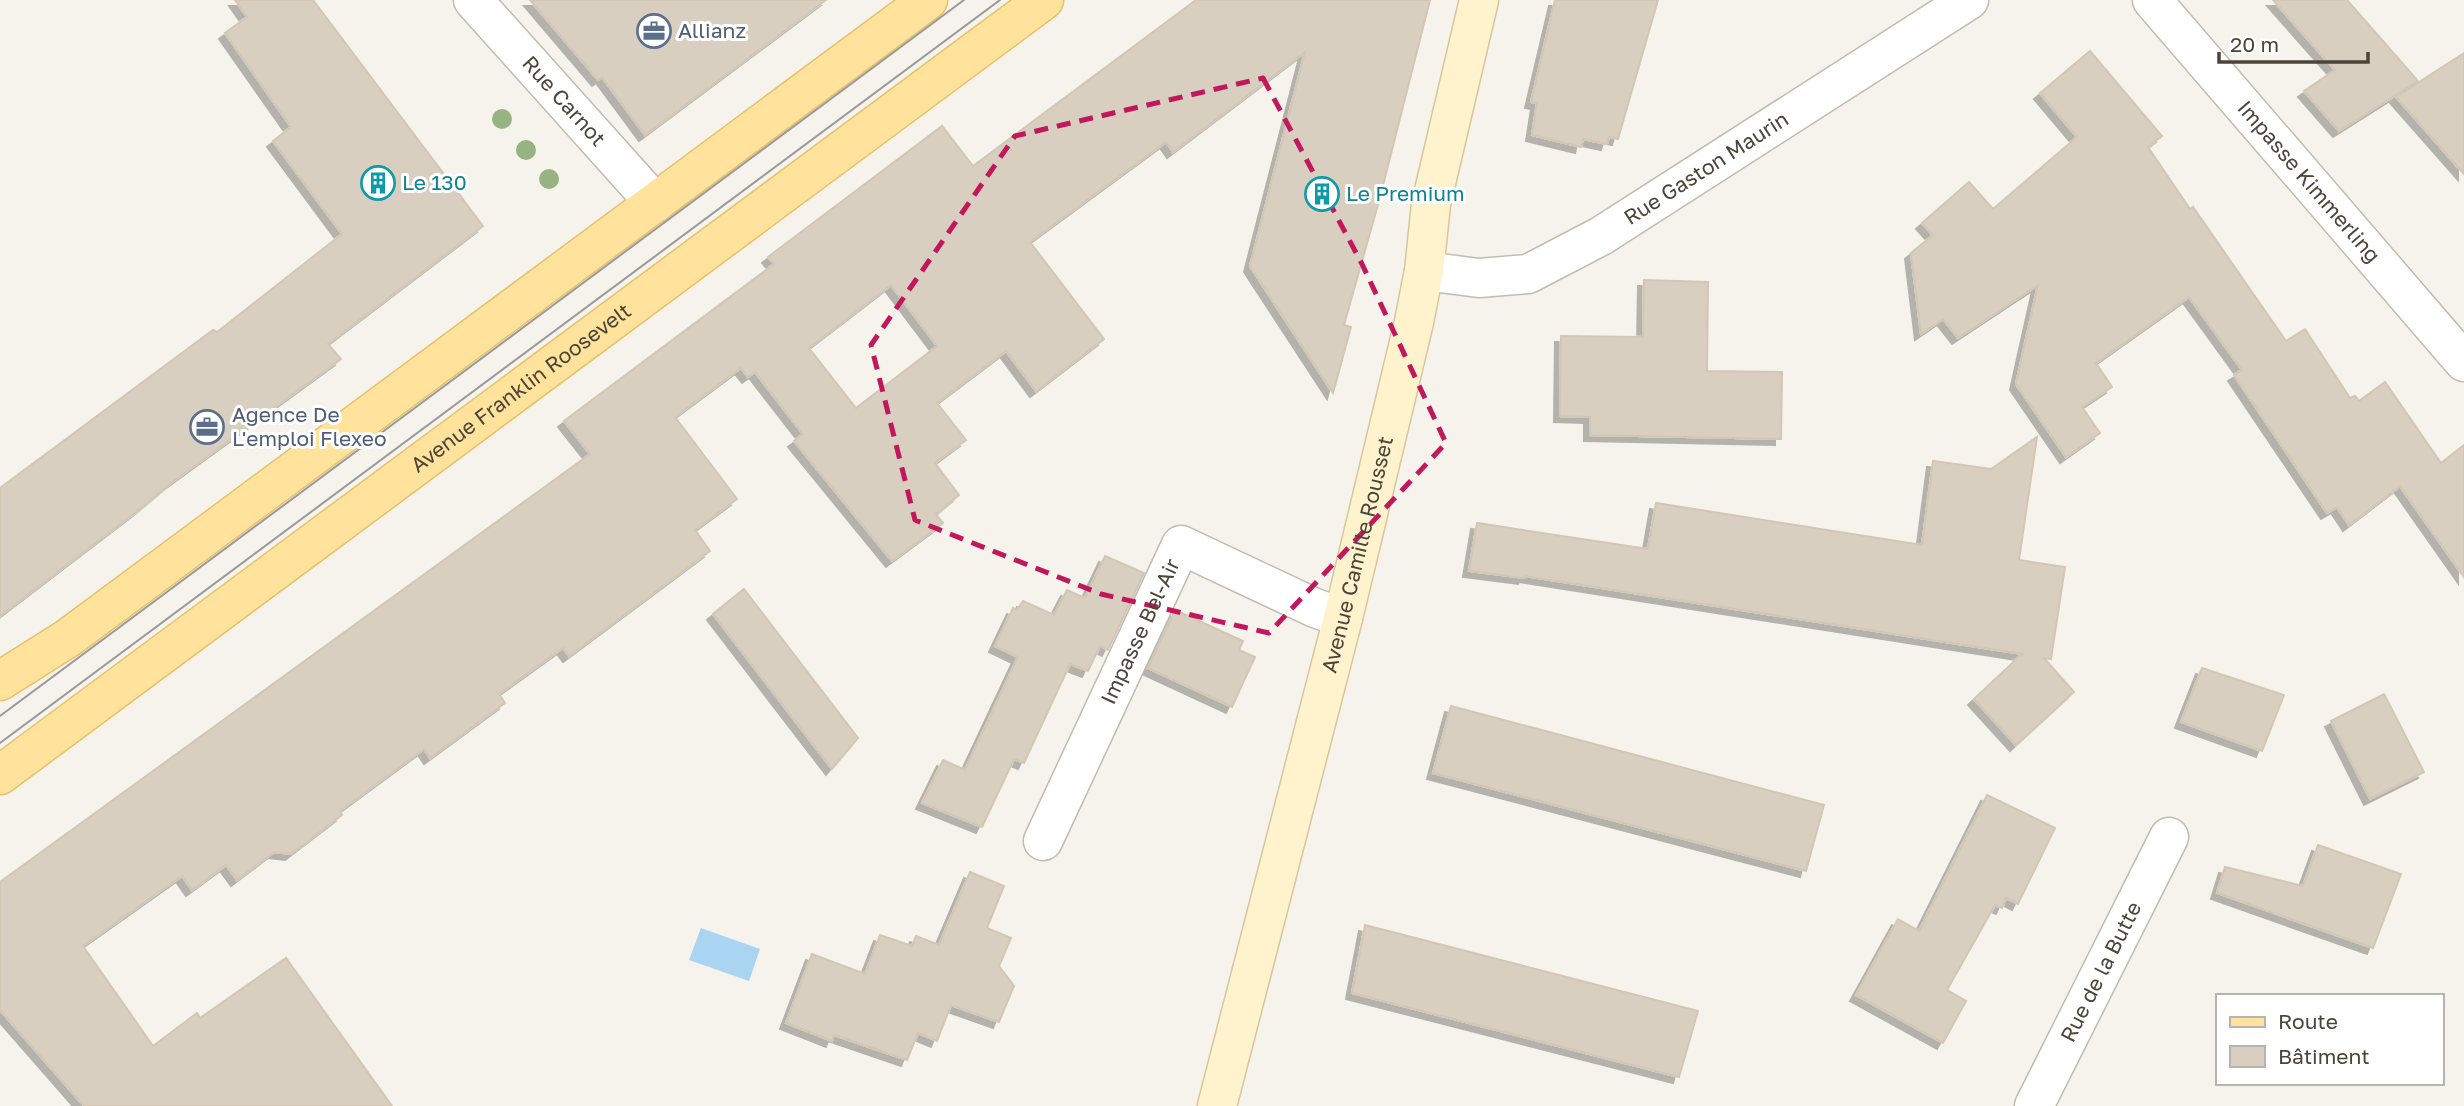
<svg xmlns="http://www.w3.org/2000/svg" width="2464" height="1106" font-family="'Golos Text',sans-serif">
<style>
.water{fill:#a9d4f2}
.building{fill:#d8cfc1;stroke:#d3c7b4;stroke-width:2;fill-rule:evenodd;filter:url(#shadow)}
.lines{fill:none;stroke-linecap:round;stroke-linejoin:round}
.street-casing{stroke:#c2bbae;stroke-width:41}
.secondary-casing{stroke:#d6c79b;stroke-width:41}
.primary-casing{stroke:#e6c16a;stroke-width:41}
.street{stroke:#fff;stroke-width:38}
.secondary{stroke:#fff3cd;stroke-width:38}
.primary{stroke:#ffe39c;stroke-width:38}
.tram{stroke:#9a9a9a;stroke-width:2}
.tree{fill:#97b381}
.marked{fill:none;stroke:#c2185b;stroke-width:5;stroke-dasharray:14 9;stroke-linejoin:round}
.labels{text-anchor:middle;stroke-width:6;stroke-linejoin:round;paint-order:stroke}
.service-label{font-size:21px;fill:#4e5e75;stroke:#fff;text-anchor:start}
.street-label{font-size:21px;fill:#4b4439;stroke:#fff}
.culture-label{font-size:21px;fill:#0d838f;stroke:#fff;text-anchor:start}
</style>
<defs>
<filter id="shadow"><feDropShadow dx="-6" dy="6" stdDeviation="0" flood-color="#0004"/></filter>
</defs>
<rect width="100%" height="100%" fill="#f6f3ec"/>
<polygon class="water" points="701,928 760,949 749,981 689,960"/>
<g class="building">
<polygon points="235,0 313,0 483,226 328,344 341,359 171,483 140,509 0,616 0,488 213,330 217,332 342,234 273,141 291,127 225,33 247,17"/>
<polygon points="530,0 826,0 645,135 602,77 598,80"/>
<path d="M1196,0H1430L1379,201L1344,325L1351,327L1333,393L1250,266L1305,52L1173,152L1166,142L1030,242L1104,339L1036,391L1006,351L937,403L966,440L935,463L959,495L936,514L943,523L892,561L794,441L803,434L755,372L748,377L741,368L675,417L737,499L695,530L710,551L569,656L563,648L499,694L505,703L430,758L424,749L340,811L342,815L291,854L274,852L237,880L226,865L192,890L182,876L83,946L153,1046L197,1013L200,1018L286,958L392,1106H84L0,1010V882L590,454L564,421L774,264L768,257L942,126L973,166ZM891,285L937,346L856,408L809,348Z"/>
<polygon points="1555,0 1658,0 1618,139 1609,137 1607,144 1583,139 1581,147 1532,135 1537,103 1531,102"/>
<polygon points="2273,0 2347,0 2418,81 2339,131 2304,91 2335,70"/>
<polygon points="2090,51 2162,136 2148,147 2190,209 2193,207 2286,341 2305,329 2350,398 2355,396 2359,401 2385,382 2441,463 2464,445 2464,577 2400,486 2349,525 2337,507 2327,513 2234,375 2242,370 2189,297 2096,363 2112,387 2082,407 2100,433 2066,457 2016,384 2038,285 1958,338 1943,319 1921,334 1911,253 1933,235 1922,223 1969,182 1993,209 2077,137 2040,93"/>
<polygon points="2464,53 2464,174 2396,97"/>
<polygon points="1644,280 1708,282 1707,371 1782,372 1781,439 1590,435 1590,417 1560,416 1561,336 1643,337"/>
<polygon points="2037,437 2019,560 2065,567 2051,659 2044,658 2074,692 2016,745 1974,699 2022,654 1525,576 1524,578 1469,571 1477,523 1648,549 1656,503 1922,545 1933,461 1991,469"/>
<polygon points="1105,556 1144,573 1108,650 1100,646 1088,671 1070,664 1024,763 1014,759 982,827 922,803 943,760 965,770 1018,657 995,646 1013,608 1017,610 1023,601 1054,615 1067,590 1085,598"/>
<polygon points="744,589 858,738 832,769 713,614"/>
<polygon points="1175,610 1243,641 1239,650 1255,657 1232,707 1148,668"/>
<polygon points="2202,668 2284,695 2262,751 2181,722"/>
<polygon points="2384,694 2424,772 2370,799 2331,721"/>
<polygon points="1451,706 1824,805 1806,871 1433,773"/>
<polygon points="1987,795 2055,828 2018,904 2006,898 2002,908 1995,905 1947,990 1966,1001 1943,1043 1856,995 1898,919 1919,931"/>
<polygon points="2318,845 2401,874 2373,948 2217,893 2225,867 2303,886"/>
<polygon points="970,872 1004,886 987,928 1011,938 999,966 1014,986 999,1022 951,1005 937,1041 918,1033 907,1060 834,1035 832,1041 786,1023 812,954 865,974 880,935 912,946 916,936 939,945"/>
<polygon points="1365,925 1698,1011 1679,1077 1352,993"/>
</g>
<g class="lines">
<g class="street-casing">
<g id="street">
<path id="s1" d="M473,0L655,203"/>
<path id="s2" d="M2152,0L2464,362"/>
<path id="s3" d="M1424,271L1479,278L1528,274L1601,236L1969,0"/>
<path id="s4" d="M1043,841L1181,545L1315,608L1343,618"/>
<path id="s5" d="M2034,1106L2169,837"/>
</g>
</g>
<g class="secondary-casing">
<g id="secondary">
<path id="s6" d="M1217,1106L1343,618L1414,322L1424,271L1431,204L1479,0"/>
</g>
</g>
<g class="primary-casing">
<g id="primary">
<polyline points="0,681 68,638 928,0"/>
<path id="s7" d="M0,775L1044,0"/>
</g>
</g>
<use href="#street" class="street"/>
<use href="#secondary" class="secondary"/>
<use href="#primary" class="primary"/>
<g class="tram">
<polyline points="0,716 964,0"/>
<polyline points="0,743 1000,0"/>
</g>
</g>
<g class="tree">
<circle cx="502" cy="119" r="10"/>
<circle cx="526" cy="150" r="10"/>
<circle cx="549" cy="179" r="10"/>
</g>
<path class="marked" d="M1263,78L1362,264L1446,443L1269,633L1101,594L915,520L871,345L1015,136Z"/>
<defs>
<g id="office-ring" transform="scale(1.75)"><circle r="9.5" fill="#fff" stroke="#5c6f8a" stroke-width="1.5"/><path d="M-6-3h4V-5.5h4V-3h4V5H-6ZM-1-4.5V-3h2v-1.5ZM-6 0V1H6V0Z" fill="#5c6f8a"/></g>
<g id="building-ring" transform="scale(1.75)"><circle r="9.5" fill="#fff" stroke="#0f9aa8" stroke-width="1.5"/><path d="M-4-6H4V6H1V3H-1V6H-4ZM-2.5-4.3h1.7v1.8h-1.7ZM.8-4.3h1.7v1.8H.8ZM-2.5-1h1.7V.8h-1.7ZM.8-1h1.7V.8H.8Z" fill="#0f9aa8"/></g>
</defs>
<g fill-rule="evenodd">
<use href="#office-ring" x="654" y="31"/>
<use href="#building-ring" x="378" y="183"/>
<use href="#building-ring" x="1322" y="194"/>
<use href="#office-ring" x="207" y="427"/>
</g>
<g class="labels">
<g class="service-label">
<text x="678" y="38">Allianz</text>
<text x="232" y="422">Agence De<tspan x="232" dy="24">L'emploi Flexeo</tspan></text>
</g>
<g class="street-label">
<text dy="7" stroke="none"><textPath href="#s1" startOffset="136">Rue Carnot</textPath></text>
<text dy="7" stroke="none"><textPath href="#s3" startOffset="312">Rue Gaston Maurin</textPath></text>
<text dy="7" stroke="none"><textPath href="#s2" startOffset="240">Impasse Kimmerling</textPath></text>
<text dy="7" stroke="none"><textPath href="#s7" startOffset="649">Avenue Franklin Roosevelt</textPath></text>
<text dy="7" stroke="none"><textPath href="#s6" startOffset="569">Avenue Camille Rousset</textPath></text>
<text dy="7" stroke="none"><textPath href="#s4" startOffset="231">Impasse Bel-Air</textPath></text>
<text dy="7" stroke="none"><textPath href="#s5" startOffset="150">Rue de la Butte</textPath></text>
</g>
<g class="culture-label">
<text x="402" y="190">Le 130</text>
<text x="1346" y="201">Le Premium</text>
</g>
</g>
<rect x="2216" y="994" width="228" height="91" fill="#ffffff" stroke="#b7b4b0" stroke-width="2"/>
<rect x="2230" y="1017" width="35" height="10" fill="#ffe39c" stroke="#b7b4b0" stroke-width="2"/>
<text x="2278" y="1029" font-size="21" fill="#4b4439">Route</text>
<rect x="2230" y="1046" width="35" height="21" fill="#d8cfc1" stroke="#b7b4b0" stroke-width="2"/>
<text x="2278" y="1064" font-size="21" fill="#4b4439">Bâtiment</text>
<path d="M2219 52v10h149v-10" fill="none" stroke="#4b4439" stroke-width="3.5"/>
<text x="2230" y="52" font-size="21" fill="#4b4439" stroke="#ffffff" stroke-width="5" paint-order="stroke">20 m</text>
</svg>
